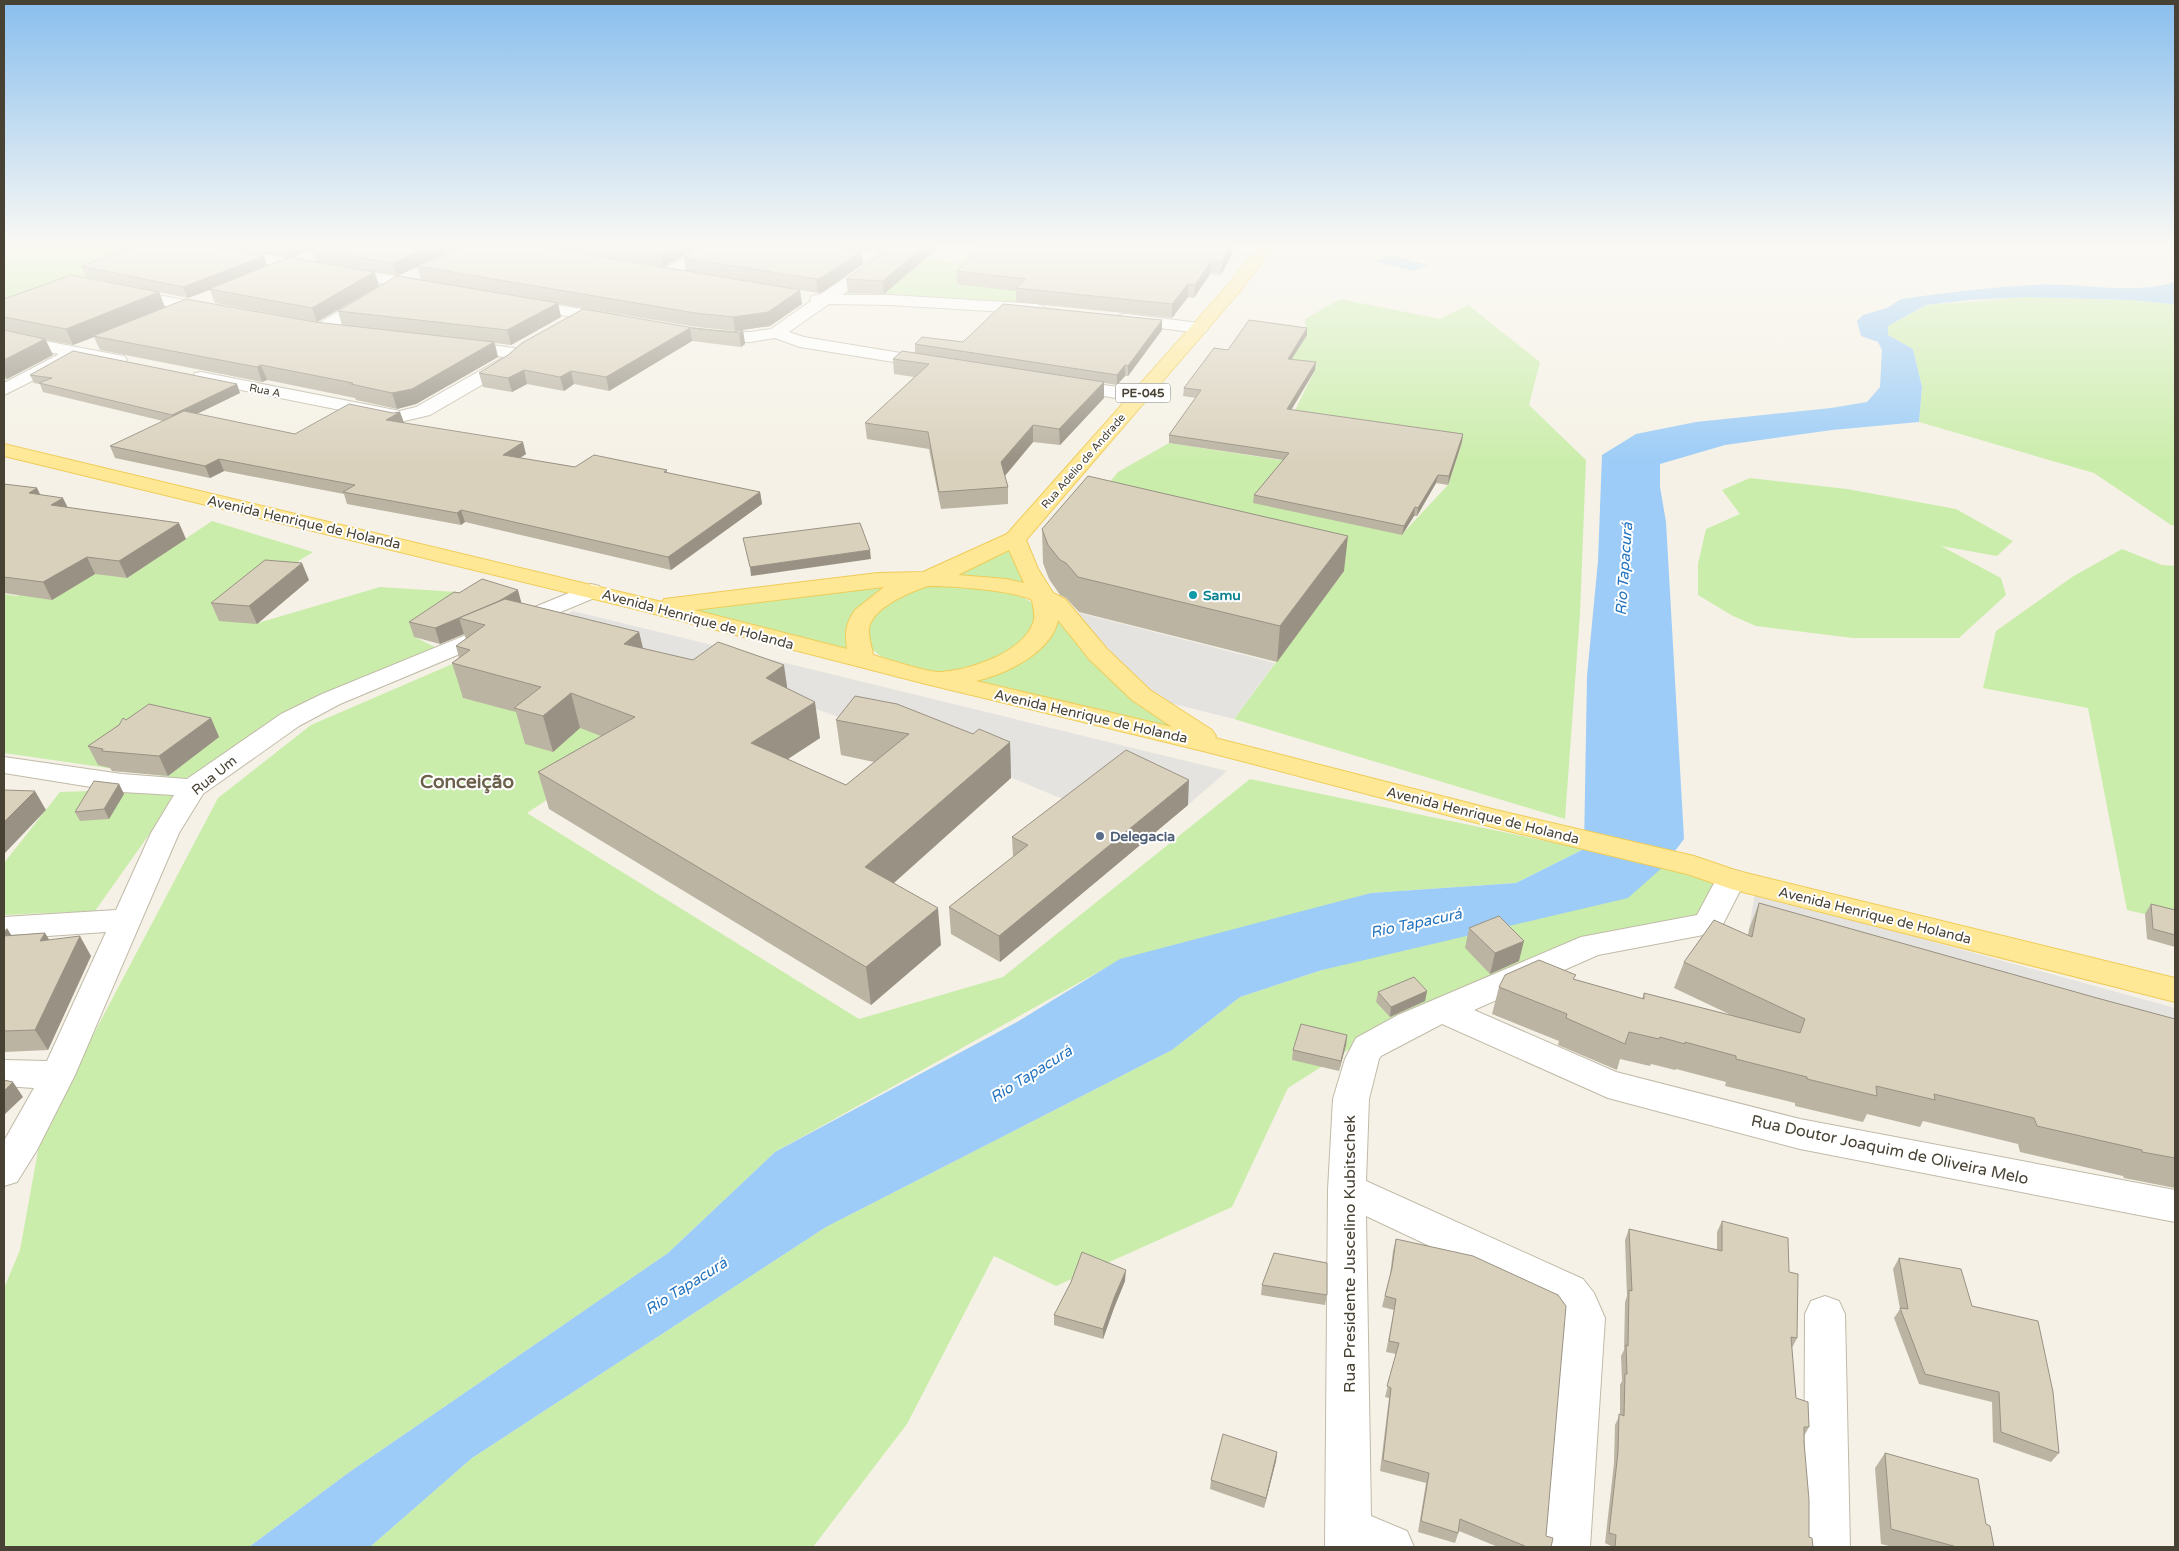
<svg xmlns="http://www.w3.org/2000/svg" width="2179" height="1551" font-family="'Varela Round',sans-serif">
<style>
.green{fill:#cbedab}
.parking{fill:#e5e3df}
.water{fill:#9cccf7}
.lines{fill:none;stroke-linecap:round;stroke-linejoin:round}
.minor-casing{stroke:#c1baa8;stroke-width:2}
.primary-casing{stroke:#efcc5a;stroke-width:2}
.minor{fill:#fff;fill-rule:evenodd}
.primary{fill:#ffe895;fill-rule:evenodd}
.wall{fill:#bbb4a3;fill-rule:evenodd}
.shaded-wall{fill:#999284}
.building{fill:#dad1bd;stroke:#999284}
.culture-dot{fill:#0f9aa8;stroke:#fff;stroke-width:2}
.service-dot{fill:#5c6f8a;stroke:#fff;stroke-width:2}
.labels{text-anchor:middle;stroke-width:4;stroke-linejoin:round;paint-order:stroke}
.far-street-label{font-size:11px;fill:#484234;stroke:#fff}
.shield{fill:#fff;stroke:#7f7b71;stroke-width:1}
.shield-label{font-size:12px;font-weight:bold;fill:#484234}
.street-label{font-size:14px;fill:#484234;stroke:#fff}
.culture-label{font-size:14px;font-weight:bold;fill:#0d838f;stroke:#fff;text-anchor:start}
.service-label{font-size:14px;font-weight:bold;fill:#4e5e75;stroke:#fff;text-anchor:start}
.water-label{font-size:15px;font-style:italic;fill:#2373bf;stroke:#fff}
.near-street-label{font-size:16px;fill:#484234;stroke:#fff}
.district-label{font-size:19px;font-weight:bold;fill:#6c614b;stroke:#fff}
</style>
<rect width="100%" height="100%" fill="#f5f1e6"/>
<g class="green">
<path d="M4,245H148C112,283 52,299 4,317Z"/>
<polygon points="985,250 1033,303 836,296 898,253 955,263"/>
<polygon points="2027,297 2132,300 2171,304 2175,302 2175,526 2171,525 2094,473 1919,422 1922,387 1913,349 1888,335 1888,326 1927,305"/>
<polygon points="1340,299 1440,319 1468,305 1540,362 1529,405 1586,460 1580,614 1565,819 1234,719 1344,571 1088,509 1118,472 1169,443 1287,461 1402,534 1448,485 1462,442 1291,418 1315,370 1289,363 1307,335 1305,319"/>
<polygon points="1750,478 1847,489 1956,509 2013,541 1997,556 1941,546 2001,578 2006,595 1959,638 1853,638 1756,626 1733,616 1698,595 1698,564 1706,529 1740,514 1722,490"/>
<polygon points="212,521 313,552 273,577 309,580 258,623 380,587 487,594 415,637 441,650 184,779 4,753 4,594 17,596 61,568 127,578"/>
<polygon points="1011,545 1034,589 934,576"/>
<polygon points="2122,549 2162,565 2175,566 2175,921 2127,910 2088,708 1983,688 1996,631 2072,577"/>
<polygon points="926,581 1014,593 1031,602 1038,615 1024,641 999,662 963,671 932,671 889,663 863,642 863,623 877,609"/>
<polygon points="891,582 857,608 846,629 858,655 663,606"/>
<polygon points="1051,612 1118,688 1181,733 956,680 1016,666 1051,629"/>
<polygon points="487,649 463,698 642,737 527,813 859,1019 1003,977 1250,779 1584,849 1516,883 1371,893 1109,966 775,1152 668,1253 348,1473 249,1547 4,1547 4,1288 20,1250 41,1134 218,798 311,725"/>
<polygon points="182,788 95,911 4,915 4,863 60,792"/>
<polygon points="1663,867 1720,881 1702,920 1586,941 1364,1040 1288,1088 1232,1207 1056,1286 994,1256 907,1424 813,1547 370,1547 472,1458 826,1227 1172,1050 1240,997 1322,970"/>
</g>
<g class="parking">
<polygon points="573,611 1227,771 1188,805 1126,775 1084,808 981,765 789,700 526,636"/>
<polygon points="1072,611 1275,663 1234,719 1158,700"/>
<polygon points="1755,893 2175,1008 2175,1050 1749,929"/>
</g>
<g class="water">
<polygon points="1390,255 1428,265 1414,271 1376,262"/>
<path d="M2175,282V302L2171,304L2132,300L2027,297L1969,300L1926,305L1888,326V335L1913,349L1922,387L1919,422L1832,430L1725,445L1660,464V487L1666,522L1684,839L1663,867L1628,898L1322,970L1240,997L1172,1050L826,1227L472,1458L370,1547H249L348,1473L668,1253L775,1152L1017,1022L1120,959L1371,893L1516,883L1584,849L1587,676L1598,561L1602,455L1636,434L1696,422L1831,408L1867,402L1880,387L1882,350L1878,342L1861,336L1857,321L1863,315L1887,308L1901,299C1945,293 1990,287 2034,285C2082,282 2129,296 2175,282Z"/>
</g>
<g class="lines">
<g class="minor-casing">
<g id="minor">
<polygon points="172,245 206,245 427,281 433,283 435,286 433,289 427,291 179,249 174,248"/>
<polygon points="707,245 725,245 723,248 671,277 661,277 658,274 661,271"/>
<polygon points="893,245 910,245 842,295 890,295 1037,304 1043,306 1045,309 1043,312 1037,314 890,305 829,304 789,332 804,337 937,359 940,363 937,367 931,368 800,347 775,338 750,342 708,341 702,340 700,336 702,332 708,331 750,332 771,329 811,301 810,299 812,296 821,294"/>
<polygon points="1191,245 1266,245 1271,249 1269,252 1264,253 1196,252 1191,251 1189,248"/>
<polygon points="127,289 210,305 216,307 218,310 216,313 210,315 121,297 119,294 121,291"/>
<polygon points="372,293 378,295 380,298 378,301 326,334 314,334 312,330 314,326 366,295"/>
<polygon points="523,299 611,314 617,315 619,319 617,323 611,324 517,307 515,304 517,301"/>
<polygon points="1125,314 1200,323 1206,324 1208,328 1206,332 1200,333 1119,323 1117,319 1119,315"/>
<polygon points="4,333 118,355 124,356 127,360 124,364 118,365 72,356 73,358 70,362 4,395 4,383 59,354 4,343"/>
<polygon points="460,341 514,348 520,349 525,356 506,371 430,415 400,422 201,382 195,381 192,377 195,373 201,372 400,411 416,407 504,357 454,350 451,346 454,342"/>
<polygon points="1067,380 1140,390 1147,392 1149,396 1147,400 1140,402 1061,389 1058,385 1061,381"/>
<polygon points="591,584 599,586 603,591 599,596 340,704 299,726 203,794 179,833 75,1075 37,1150 17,1182 4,1186 4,1141 34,1088 4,1086 4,1060 47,1061 106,932 4,939 4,917 116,910 151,833 174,795 122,792 4,773 4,757 122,774 187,779 281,714 322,694"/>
<polygon points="1731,869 1742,872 1746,879 1719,932 1598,955 1474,1010 1616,1072 1800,1119 2175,1190 2175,1222 1800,1149 1608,1098 1442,1024 1381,1056 1379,1059 1369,1099 1366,1181 1583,1279 1594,1293 1605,1318 1590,1547 1544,1547 1564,1317 1555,1305 1366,1216 1371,1516 1407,1531 1414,1547 1325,1547 1328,1190 1333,1099 1345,1059 1356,1038 1398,1015 1581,937 1697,915 1720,872"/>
<polygon points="1825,1296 1839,1301 1845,1314 1850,1547 1804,1547 1805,1314 1811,1301"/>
</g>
</g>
<g class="primary-casing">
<path id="primary" d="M1260,245H1275L1240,291L1026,540L1038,569L1053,593L1065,599L1107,649L1150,690L1212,730L1216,736L1215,738L1496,810L1694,856L1738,871L2175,978V1002L1731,889L1687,874L1496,828L1211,753L926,684L639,610L4,456V444L662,602L664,599L878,573L923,572L1007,534L1228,285ZM1009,550L1024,583L1006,579L958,575ZM928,586C953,586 1011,590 1032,600C1033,607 1036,617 1033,623C1022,653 970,670 941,672C929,673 887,659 873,655C872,647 868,636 869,628C873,607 910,592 928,586ZM884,587L855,610C845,625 845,632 847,649L694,610ZM1058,620L1089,659L1132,700L1172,727L976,681C1006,674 1051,653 1058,620Z"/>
</g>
<use href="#minor" class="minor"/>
<use href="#primary" class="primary"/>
</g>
<g class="wall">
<path d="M216,245H322L291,258L316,262L312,250L323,245H465L424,264L468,245H703L663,267L686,271L684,258L863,264L823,292L818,293L800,290L802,304L770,326L735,331L697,327L558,304L561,317L511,345L495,343L498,357L416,404L397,409L356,400L355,398L267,380L262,382L100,350L94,337L73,345L46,340L53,355L7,379H4V299L147,290L86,277L81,266L129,248L128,247L268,266L288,258ZM417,267L421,280L338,311L342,325L165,307L159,292L188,298L210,290L215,303L317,322L379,286L375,272L397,276Z"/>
<polygon points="825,245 890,245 878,253"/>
<polygon points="895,245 941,245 884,294 848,293 846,279"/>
<polygon points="975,245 1233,245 1232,254 1221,275 1210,274 1194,298 1188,297 1172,318 1016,302 1016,291 957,284 957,271 980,250"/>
<polygon points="694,328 733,332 743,330 745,344 741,347 692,341 609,391 574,384 564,391 527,384 512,392 483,387 479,373 508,355 522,343"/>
<polygon points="1162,330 1128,376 1125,376 1117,385 1104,383 1104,398 1060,445 1033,442 1005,476 1008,487 1008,504 941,509 929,449 867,439 865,423 914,377 894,374 893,359 915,353 915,344 963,342"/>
<polygon points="1307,335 1292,359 1315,370 1291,410 1463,434 1462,442 1448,485 1436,483 1417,516 1414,516 1402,535 1253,503 1254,495 1283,460 1169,443 1169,435 1196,398 1183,396 1184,388 1228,350"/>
<polygon points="30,375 240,393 197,414 295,434 400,412 404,423 526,454 520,458 575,467 667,470 667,473 760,492 762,504 671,570 465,522 461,525 347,504 344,494 224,471 210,478 115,458 110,446 163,421 43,392 40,384 34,383"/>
<polygon points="4,484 37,488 40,495 67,507 186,539 127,578 95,574 52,600 4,593"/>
<polygon points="1042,529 1344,571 1277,662 1079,612 1066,598 1060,595 1049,579 1043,563"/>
<polygon points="309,580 257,624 219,621 211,603"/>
<polygon points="459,593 521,603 639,632 643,648 787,688 820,738 788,759 846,785 874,762 841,755 836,720 973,734 1010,742 1011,778 894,883 941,945 871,1005 549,809 538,772 601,736 580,728 553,752 525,744 516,712 463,698 452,663 459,658 456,646 466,639 464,634 440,644 414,637 409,622"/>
<polygon points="211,718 219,737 168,776 112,771 110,768 98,765 88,746 126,720"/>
<polygon points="119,784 124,794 109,819 80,821 75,812"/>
<polygon points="1188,805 1000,962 951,934 949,907 1013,857 1012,837"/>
<polygon points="1759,903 2097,998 2175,1019 2175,1188 2124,1178 2123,1176 2020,1152 2018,1144 1923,1121 1920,1127 1867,1114 1863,1122 1795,1106 1795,1103 1725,1086 1726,1082 1676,1069 1675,1070 1651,1064 1650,1066 1620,1059 1617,1070 1558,1045 1559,1041 1492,1014 1499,987 1574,979 1642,999 1644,993 1731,1015 1674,988 1684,962 1748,935 1749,929"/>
<polygon points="2151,904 2175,910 2175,947 2147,939 2145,914"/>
<polygon points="4,928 11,935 45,933 49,940 91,956 48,1050 4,1052"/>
<polygon points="1469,928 1519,961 1490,974 1465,948"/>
<polygon points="1427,991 1425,1001 1390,1017 1376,1002 1378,992"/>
<polygon points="1347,1035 1346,1045 1339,1071 1292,1060 1293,1050"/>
<polygon points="1722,1221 1789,1272 1797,1338 1792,1348 1796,1398 1809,1427 1804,1436 1809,1537 1813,1547 1611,1547 1611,1546 1605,1543 1614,1463 1615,1425 1620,1414 1620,1385 1622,1381 1621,1356 1624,1350 1625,1302 1627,1296 1625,1240 1629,1229 1717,1250 1717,1232"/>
<polygon points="1396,1239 1546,1536 1551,1547 1498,1547 1459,1531 1455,1543 1418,1532 1426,1483 1380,1471 1389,1398 1385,1397 1396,1354 1386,1352 1394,1310 1382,1307 1390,1275 1393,1251"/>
<polygon points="1899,1258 1972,1306 2059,1453 2051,1462 1993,1442 1992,1402 1919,1384 1894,1318 1900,1309 1893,1269"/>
<polygon points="1125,1281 1114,1308 1103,1339 1054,1325 1054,1315"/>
<polygon points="1262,1285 1327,1295 1325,1305 1261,1295"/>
<polygon points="1277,1452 1276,1461 1264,1508 1210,1489 1211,1480"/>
<polygon points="1885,1453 1986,1524 1994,1547 1893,1547 1881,1544 1875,1468"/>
</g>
<g class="shaded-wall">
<polygon points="288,245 322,245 291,258 287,245"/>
<polygon points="434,245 465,245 397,276 393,263"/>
<polygon points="678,245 703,245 663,267 660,254"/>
<polygon points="877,245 890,245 878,253"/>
<polygon points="925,245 941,245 884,294 883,281"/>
<polygon points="1231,245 1233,245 1232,254 1221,275 1222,262"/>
<polygon points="862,251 863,264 823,292 818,293 816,279"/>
<polygon points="264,256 268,267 188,298 183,287"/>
<polygon points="1211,261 1210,274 1194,298 1195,285"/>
<polygon points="374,272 379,286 317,322 312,308"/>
<polygon points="1188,284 1188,297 1172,318 1172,304"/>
<polygon points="800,290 802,304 770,326 735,331 733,317"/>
<polygon points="159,292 165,308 93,336 94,337 73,345 66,329"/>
<polygon points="558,303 561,317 511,345 507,330"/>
<polygon points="1162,320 1162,330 1128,376 1128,366"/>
<polygon points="690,328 692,341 609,391 606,377"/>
<polygon points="1307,328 1307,335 1287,366 1288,359"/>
<polygon points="743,330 745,344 741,347 739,333"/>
<polygon points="45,339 53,355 7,379 4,372 4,360"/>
<polygon points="494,342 498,357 416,404 397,409 392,393"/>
<polygon points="1316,362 1315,370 1287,417 1287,409"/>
<polygon points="261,365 267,380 262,382 257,367"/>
<polygon points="1125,365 1125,376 1117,385 1117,375"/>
<polygon points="524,370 527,384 512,392 508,378"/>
<polygon points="571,371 574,384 564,391 560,377"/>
<polygon points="1104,382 1104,398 1060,445 1059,429"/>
<polygon points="237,384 240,393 176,424 172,415"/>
<polygon points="400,412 404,423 386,420"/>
<polygon points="1033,425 1033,442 1002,479 1001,462"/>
<polygon points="1463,434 1462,442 1448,485 1449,476"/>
<polygon points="523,442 526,454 506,467 503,455"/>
<polygon points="219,459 224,471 210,478 205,466"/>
<polygon points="1438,475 1436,483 1417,516 1418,508"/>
<polygon points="37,488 45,505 29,493"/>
<polygon points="760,492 762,504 671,570 668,557"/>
<polygon points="63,498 71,514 51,505"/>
<polygon points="1415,507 1414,516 1402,535 1404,526"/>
<polygon points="461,510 465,522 461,525 457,513"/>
<polygon points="179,523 186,539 127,578 119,561"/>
<polygon points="1348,536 1344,571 1277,662 1280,626"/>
<polygon points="870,550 871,559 751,576 750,567"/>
<polygon points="87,557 95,574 52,600 43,582"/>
<polygon points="302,563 309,580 257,624 249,606"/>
<polygon points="518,590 522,605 461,618"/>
<polygon points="459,618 464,634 440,644 435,628"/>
<polygon points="639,632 647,666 624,644"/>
<polygon points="784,665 789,700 766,678"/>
<polygon points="571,693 580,728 553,752 543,716"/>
<polygon points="815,702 820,738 757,779 751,743"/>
<polygon points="211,718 219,737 168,776 159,756"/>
<polygon points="1010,742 1011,778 869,905 865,867"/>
<polygon points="1189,780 1188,805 1000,962 999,936"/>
<polygon points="119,784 124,794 109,819 104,809"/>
<polygon points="35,791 46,810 4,854 4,822"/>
<polygon points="938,908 941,945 871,1005 866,967"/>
<polygon points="7,928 19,948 4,939 4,933"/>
<polygon points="45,933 57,953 40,941"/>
<polygon points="80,936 91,956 48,1050 35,1030"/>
<polygon points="1524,941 1519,961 1490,974 1495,953"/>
<polygon points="1427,991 1425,1001 1390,1017 1391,1007"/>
<polygon points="1347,1035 1346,1045 1339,1071 1341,1061"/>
<polygon points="13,1082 23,1097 4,1115 4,1091"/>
<polygon points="1126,1270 1125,1281 1114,1308 1103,1339 1103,1329 1114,1298"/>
<polygon points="1277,1452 1276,1461 1264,1508 1266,1498"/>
</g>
<g class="building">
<polygon points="133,245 203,245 264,256 183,287 81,266 131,248 128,247"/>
<polygon points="323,245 434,245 393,263 312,250"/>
<polygon points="468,245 531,245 800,290 768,312 733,317 695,313 417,266"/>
<polygon points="603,245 678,245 660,254"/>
<polygon points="708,245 823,245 862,251 821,278 816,279 684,258"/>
<polygon points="895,245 925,245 883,281 846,279"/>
<polygon points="985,245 1231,245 1222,262 1211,261 1195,285 1188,284 1172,304 1016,288 1026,279 957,271"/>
<polygon points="289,257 374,272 312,308 209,289"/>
<polygon points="71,275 159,292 66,329 4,317 4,299"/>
<polygon points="397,276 558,303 507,330 338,311"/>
<polygon points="186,299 315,322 494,342 412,389 392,393 351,384 353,383 261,365 257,367 93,336"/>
<polygon points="1003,304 1162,320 1128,366 1125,365 1117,375 915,344 922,337 963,342"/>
<polygon points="583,309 694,328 733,332 743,330 739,333 690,328 606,377 571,371 560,377 524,370 508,378 479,373 508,355 522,343"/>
<polygon points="1249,320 1307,328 1288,359 1316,362 1287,409 1463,434 1449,476 1438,475 1418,508 1415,507 1404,526 1254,495 1289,453 1169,435 1201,390 1184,388 1214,348 1228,350"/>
<polygon points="4,330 45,339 4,360"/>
<polygon points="73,351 237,384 172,415 39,383 52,378 30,375"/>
<polygon points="902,351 1104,382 1059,429 1033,425 1001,462 1008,487 939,492 928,432 865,423 929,364 893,359"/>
<polygon points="349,404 393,413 400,412 386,420 523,442 503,455 575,467 594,455 667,470 664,472 760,492 668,557 461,510 457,513 343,492 355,485 219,459 205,466 110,446 184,411 295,434"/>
<polygon points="1088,476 1348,536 1280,626 1078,577 1066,563 1060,560 1048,545 1042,529"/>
<polygon points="4,484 37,488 29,493 63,498 51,505 179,523 119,561 87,557 43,582 4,577"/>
<polygon points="860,523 870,550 750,567 743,538"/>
<polygon points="265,560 302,563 249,606 211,603"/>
<polygon points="482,579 518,590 499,601 435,628 409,622 454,592 459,593"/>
<polygon points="505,599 639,632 624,644 693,660 718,642 784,665 766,678 815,702 751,743 846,785 909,734 836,720 855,696 897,704 973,734 979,729 1010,742 865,867 938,908 866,967 538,772 635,717 571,693 543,716 514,708 541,687 452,663 470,650 456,646 485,625 459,618"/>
<polygon points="149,704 211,718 159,756 102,751 103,749 88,746 119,725 123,718 126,720"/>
<polygon points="1126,750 1189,780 999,936 949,907 1028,845 1012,837"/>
<polygon points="94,781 119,784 104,809 75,812"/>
<polygon points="4,790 35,791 4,822"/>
<polygon points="1759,903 2097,998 2175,1019 2175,1158 2142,1152 2142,1150 2037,1126 2034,1118 1934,1094 1935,1100 1876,1086 1877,1096 1807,1079 1807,1077 1736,1059 1736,1056 1685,1042 1685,1044 1660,1037 1659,1039 1629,1032 1625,1044 1566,1018 1567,1014 1499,987 1505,975 1539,960 1576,975 1573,979 1644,999 1644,993 1800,1033 1805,1019 1684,962 1714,920 1752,937"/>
<polygon points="2151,904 2175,910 2175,935 2153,929"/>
<polygon points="1499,916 1524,941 1495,953 1469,928"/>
<polygon points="45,933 40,941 80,936 35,1030 4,1031 4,936"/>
<polygon points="1414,977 1427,991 1391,1007 1378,992"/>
<polygon points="1301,1024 1347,1035 1341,1061 1293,1050"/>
<polygon points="4,1080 13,1082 4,1091"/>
<polygon points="1722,1221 1788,1238 1789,1272 1798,1274 1797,1338 1791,1337 1796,1398 1808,1402 1809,1427 1804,1427 1804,1442 1809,1500 1809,1537 1812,1538 1813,1547 1615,1547 1616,1535 1609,1533 1618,1452 1619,1414 1624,1416 1625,1374 1627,1374 1626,1345 1628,1346 1629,1290 1632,1291 1629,1229 1722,1251"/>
<polygon points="1396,1239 1473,1256 1558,1295 1566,1306 1546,1536 1553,1538 1551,1547 1527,1547 1460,1519 1458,1533 1421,1521 1429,1473 1383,1460 1391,1388 1387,1386 1399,1343 1389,1341 1396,1299 1385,1296 1392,1268"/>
<polygon points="1082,1252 1126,1270 1114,1298 1103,1329 1054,1315 1071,1282"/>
<polygon points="1274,1253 1327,1263 1327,1295 1262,1285"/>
<polygon points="1899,1258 1961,1269 1972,1306 2038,1321 2053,1392 2059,1453 2001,1432 1999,1392 1925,1374 1900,1308 1908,1309"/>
<polygon points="1223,1434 1277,1452 1266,1498 1211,1480"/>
<polygon points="1885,1453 1978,1479 1986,1524 1990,1526 1994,1547 1957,1547 1891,1529"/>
</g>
<linearGradient id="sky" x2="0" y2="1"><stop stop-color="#89beee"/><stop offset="0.53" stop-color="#faf9f4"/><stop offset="1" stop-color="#faf9f4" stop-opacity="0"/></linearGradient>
<rect width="2179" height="462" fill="url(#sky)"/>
<circle class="culture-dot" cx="1193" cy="595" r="5"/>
<circle class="service-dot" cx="1100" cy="836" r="5"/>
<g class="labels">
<g class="far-street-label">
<text transform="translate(265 390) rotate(11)" y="4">Rua A</text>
<text transform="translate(1083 461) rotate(-49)" y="4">Rua Adelio de Andrade</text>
</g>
<rect class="shield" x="1115.5" y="383.5" width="55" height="19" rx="4"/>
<g class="shield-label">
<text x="1143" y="397">PE-045</text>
</g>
<g class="street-label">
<text transform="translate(304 522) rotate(13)" y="5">Avenida Henrique de Holanda</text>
<text transform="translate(698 619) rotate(15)" y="5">Avenida Henrique de Holanda</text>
<text transform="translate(1091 716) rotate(13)" y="5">Avenida Henrique de Holanda</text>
<text transform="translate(214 775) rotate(-39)" y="5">Rua Um</text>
<text transform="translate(1483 815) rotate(14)" y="5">Avenida Henrique de Holanda</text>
<text transform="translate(1875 915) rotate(14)" y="5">Avenida Henrique de Holanda</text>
</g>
<g class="culture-label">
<text x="1203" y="600">Samu</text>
</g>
<g class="service-label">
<text x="1110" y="841">Delegacia</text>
</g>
<g class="water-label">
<text transform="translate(1624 569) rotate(-86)" y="5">Rio Tapacurá</text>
<text transform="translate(1416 923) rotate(-12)" y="5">Rio Tapacurá</text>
<text transform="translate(1031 1074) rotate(-32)" y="5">Rio Tapacurá</text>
<text transform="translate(686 1286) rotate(-32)" y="5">Rio Tapacurá</text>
</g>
<g class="near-street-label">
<text transform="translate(1890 1149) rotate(12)" y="6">Rua Doutor Joaquim de Oliveira Melo</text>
<text transform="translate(1349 1254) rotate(-90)" y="6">Rua Presidente Juscelino Kubitschek</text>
</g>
<g class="district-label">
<text x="467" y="788">Conceição</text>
</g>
</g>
<rect width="2179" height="1551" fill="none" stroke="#484234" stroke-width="10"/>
</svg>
